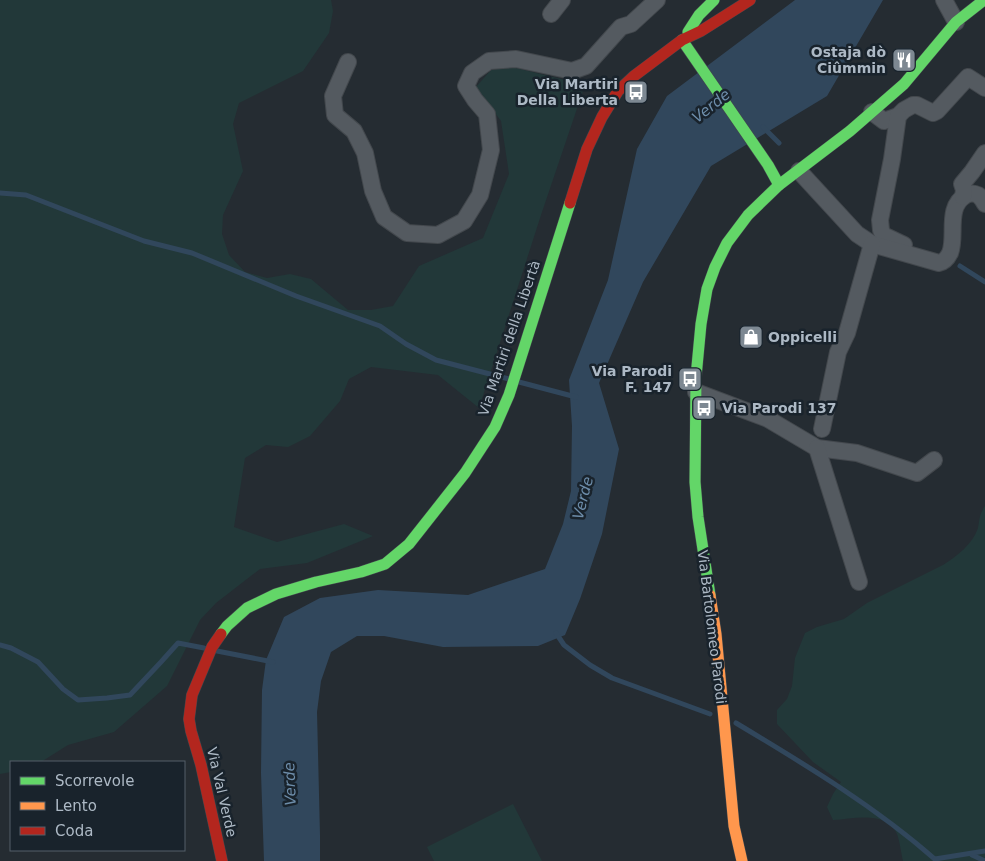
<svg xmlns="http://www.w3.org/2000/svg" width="985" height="861" font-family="'DejaVu Sans',sans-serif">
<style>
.green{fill:#223839}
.water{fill:#31475c}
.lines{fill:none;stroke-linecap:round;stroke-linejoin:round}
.stream{stroke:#31475c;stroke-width:5}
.street-casing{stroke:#43484d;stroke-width:18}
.fast-casing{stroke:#43484d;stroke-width:12}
.slow-casing{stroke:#43484d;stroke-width:12}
.jam-casing{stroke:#43484d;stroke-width:12}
.street{stroke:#545a60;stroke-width:16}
.fast{stroke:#63d668;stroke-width:11}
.slow{stroke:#ff974d;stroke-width:11}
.jam{stroke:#b3261e;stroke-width:11}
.labels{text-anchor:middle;stroke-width:5;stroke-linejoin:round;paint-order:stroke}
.poi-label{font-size:14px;font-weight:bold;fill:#adb9c5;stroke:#19232c;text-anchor:end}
.street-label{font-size:14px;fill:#adb9c5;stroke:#19232c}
.water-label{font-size:15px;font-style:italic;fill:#6d8daa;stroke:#19232c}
</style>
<rect width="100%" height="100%" fill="#252c32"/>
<g class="green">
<polygon points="0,0 331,0 333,11 329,33 303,71 239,103 233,124 243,171 223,215 222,234 229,255 245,272 267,278 290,274 311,279 348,310 371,310 393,306 419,266 483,238 509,174 501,121 476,87 491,70 512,67 585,85 541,215 479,408 438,375 371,367 349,379 340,401 310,436 288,447 266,445 245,458 234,527 277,542 344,524 373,536 307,563 260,569 216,603 200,620 167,686 114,732 68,745 41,762 11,762 11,772 0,774"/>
<path d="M985,506V861H903C901,853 900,842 897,834C886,810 854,819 833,820L827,807L833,794L841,782L813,762L777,724V710L787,699L792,686L795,658L805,633L817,627L844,619L867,603L943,565C957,556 973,544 978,528C980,518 979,515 985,506Z"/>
<polygon points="513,804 542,861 434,861 427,847"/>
</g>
<polygon class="water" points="795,0 883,0 827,96 711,166 643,282 599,383 619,449 602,534 580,599 565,635 538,646 443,647 384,636 357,636 331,652 321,681 317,712 320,835 320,861 264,861 261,773 262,690 266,660 284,617 320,598 378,590 468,595 545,569 563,524 571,491 572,426 569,380 608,280 637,149 667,96"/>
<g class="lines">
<g class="stream">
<polyline points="763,127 779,143"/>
<polyline points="0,193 26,195 144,241 192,253 296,296 380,326 406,344 436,360 509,379"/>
<polyline points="960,266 985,282"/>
<polyline points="519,382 576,397"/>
<polyline points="556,633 564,645 590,665 612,678 710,714"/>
<polyline points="0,645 11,648 38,662 63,689 78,700 107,698 130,695 161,662 178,643 204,648"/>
<polyline points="217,651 273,662"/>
<path d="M736,723C806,765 876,807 937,861"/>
<polyline points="972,855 985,861"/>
<polyline points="935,859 985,851"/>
</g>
<g class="street-casing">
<g id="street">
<polyline points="944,0 956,22"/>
<polyline points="551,14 562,0"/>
<polyline points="348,62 333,96 335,115 354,131 365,153 373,191 384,217 407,233 438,235 464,221 480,195 491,150 487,114 475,100 466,86 472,73 489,61 516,59 572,71 586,66 621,27 631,24 657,0"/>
<polyline points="872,112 884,121 898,116 904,110 913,105 917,105 933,113 937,111 968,77 985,88"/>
<polyline points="898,116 892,159 880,220 881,230 883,235 904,245"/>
<path d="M799,171L857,234L872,244L939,263C944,262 947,259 950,253C957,236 945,207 966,195C970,193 974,193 978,195C981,197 983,200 985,204"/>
<polyline points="963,197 964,190 962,184 972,172 985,153"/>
<polyline points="696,392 768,419 817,448 857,453 917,473 934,460"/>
<polyline points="822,429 838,352 847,333 872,244"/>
<polyline points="817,448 859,582"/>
</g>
</g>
<g class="fast-casing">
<g id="fast">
<polyline points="688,32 699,15 714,0"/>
<polyline points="682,40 768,165 779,185 748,215 727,243 715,267 707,289 701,324 696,377 695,482 698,517 710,595"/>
<polyline points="779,185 850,131 904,84 956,22 984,0"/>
<polyline points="221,634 227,626 247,608 276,594 316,582 361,572 385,564 409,544 465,473 495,427 509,395 570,203"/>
</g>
</g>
<g class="slow-casing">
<polyline id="slow" points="710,595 716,634 734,826 742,861"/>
</g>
<g class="jam-casing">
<g id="jam">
<polyline points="570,203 587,149 602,117 618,91 634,76 682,40 701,31 750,0"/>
<polyline points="221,634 212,647 192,695 189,719 191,731 201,765 222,861"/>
</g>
</g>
<use href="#street" class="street"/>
<use href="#fast" class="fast"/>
<use href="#slow" class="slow"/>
<use href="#jam" class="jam"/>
</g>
<defs>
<g id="restaurant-square" transform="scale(1.25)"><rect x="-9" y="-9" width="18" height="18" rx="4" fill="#7d8892" stroke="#19232c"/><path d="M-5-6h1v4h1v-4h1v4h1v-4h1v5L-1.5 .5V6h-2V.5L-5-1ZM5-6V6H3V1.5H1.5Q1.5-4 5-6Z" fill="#fff"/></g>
<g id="bus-square" transform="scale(1.25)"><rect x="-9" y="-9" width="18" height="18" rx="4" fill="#7d8892" stroke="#19232c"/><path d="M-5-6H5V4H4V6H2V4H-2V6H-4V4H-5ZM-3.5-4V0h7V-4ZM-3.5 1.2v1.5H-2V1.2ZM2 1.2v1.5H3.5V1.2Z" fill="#fff"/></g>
<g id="shop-square" transform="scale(1.25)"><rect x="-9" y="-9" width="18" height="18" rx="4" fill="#7d8892" stroke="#19232c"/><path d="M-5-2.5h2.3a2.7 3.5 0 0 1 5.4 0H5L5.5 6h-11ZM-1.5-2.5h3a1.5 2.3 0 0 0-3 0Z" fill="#fff"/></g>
</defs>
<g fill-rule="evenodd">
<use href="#restaurant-square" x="904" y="60"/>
<use href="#bus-square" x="636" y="92"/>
<use href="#shop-square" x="751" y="337"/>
<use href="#bus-square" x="690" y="379"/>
<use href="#bus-square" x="704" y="408"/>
</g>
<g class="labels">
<g class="poi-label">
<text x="886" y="57">Ostaja dò<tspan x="886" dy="16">Ciûmmin</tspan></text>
<text x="618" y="89">Via Martiri<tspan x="618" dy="16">Della Liberta</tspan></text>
<text x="768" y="342" text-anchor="start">Oppicelli</text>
<text x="672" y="376">Via Parodi<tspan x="672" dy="16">F. 147</tspan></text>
<text x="722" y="413" text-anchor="start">Via Parodi 137</text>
</g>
<g class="street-label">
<text transform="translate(509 338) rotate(-71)" y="5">Via Martiri della Libertà</text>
<text transform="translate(712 627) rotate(83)" y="5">Via Bartolomeo Parodi</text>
<text transform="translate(222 792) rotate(77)" y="5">Via Val Verde</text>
</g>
<g class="water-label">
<text transform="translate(711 106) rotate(-39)" y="5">Verde</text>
<text transform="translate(583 498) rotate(-76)" y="5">Verde</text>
<text transform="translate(290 784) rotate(-92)" y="5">Verde</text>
</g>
</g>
<rect x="10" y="761" width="175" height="90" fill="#19232c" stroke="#545f69"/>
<rect x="20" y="777" width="25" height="8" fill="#63d668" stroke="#545f69"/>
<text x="55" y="786" font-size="15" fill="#adb9c5">Scorrevole</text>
<rect x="20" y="802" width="25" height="8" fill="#ff974d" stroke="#545f69"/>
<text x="55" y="811" font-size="15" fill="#adb9c5">Lento</text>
<rect x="20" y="827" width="25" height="8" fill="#b3261e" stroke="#545f69"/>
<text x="55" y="836" font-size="15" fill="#adb9c5">Coda</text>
</svg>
